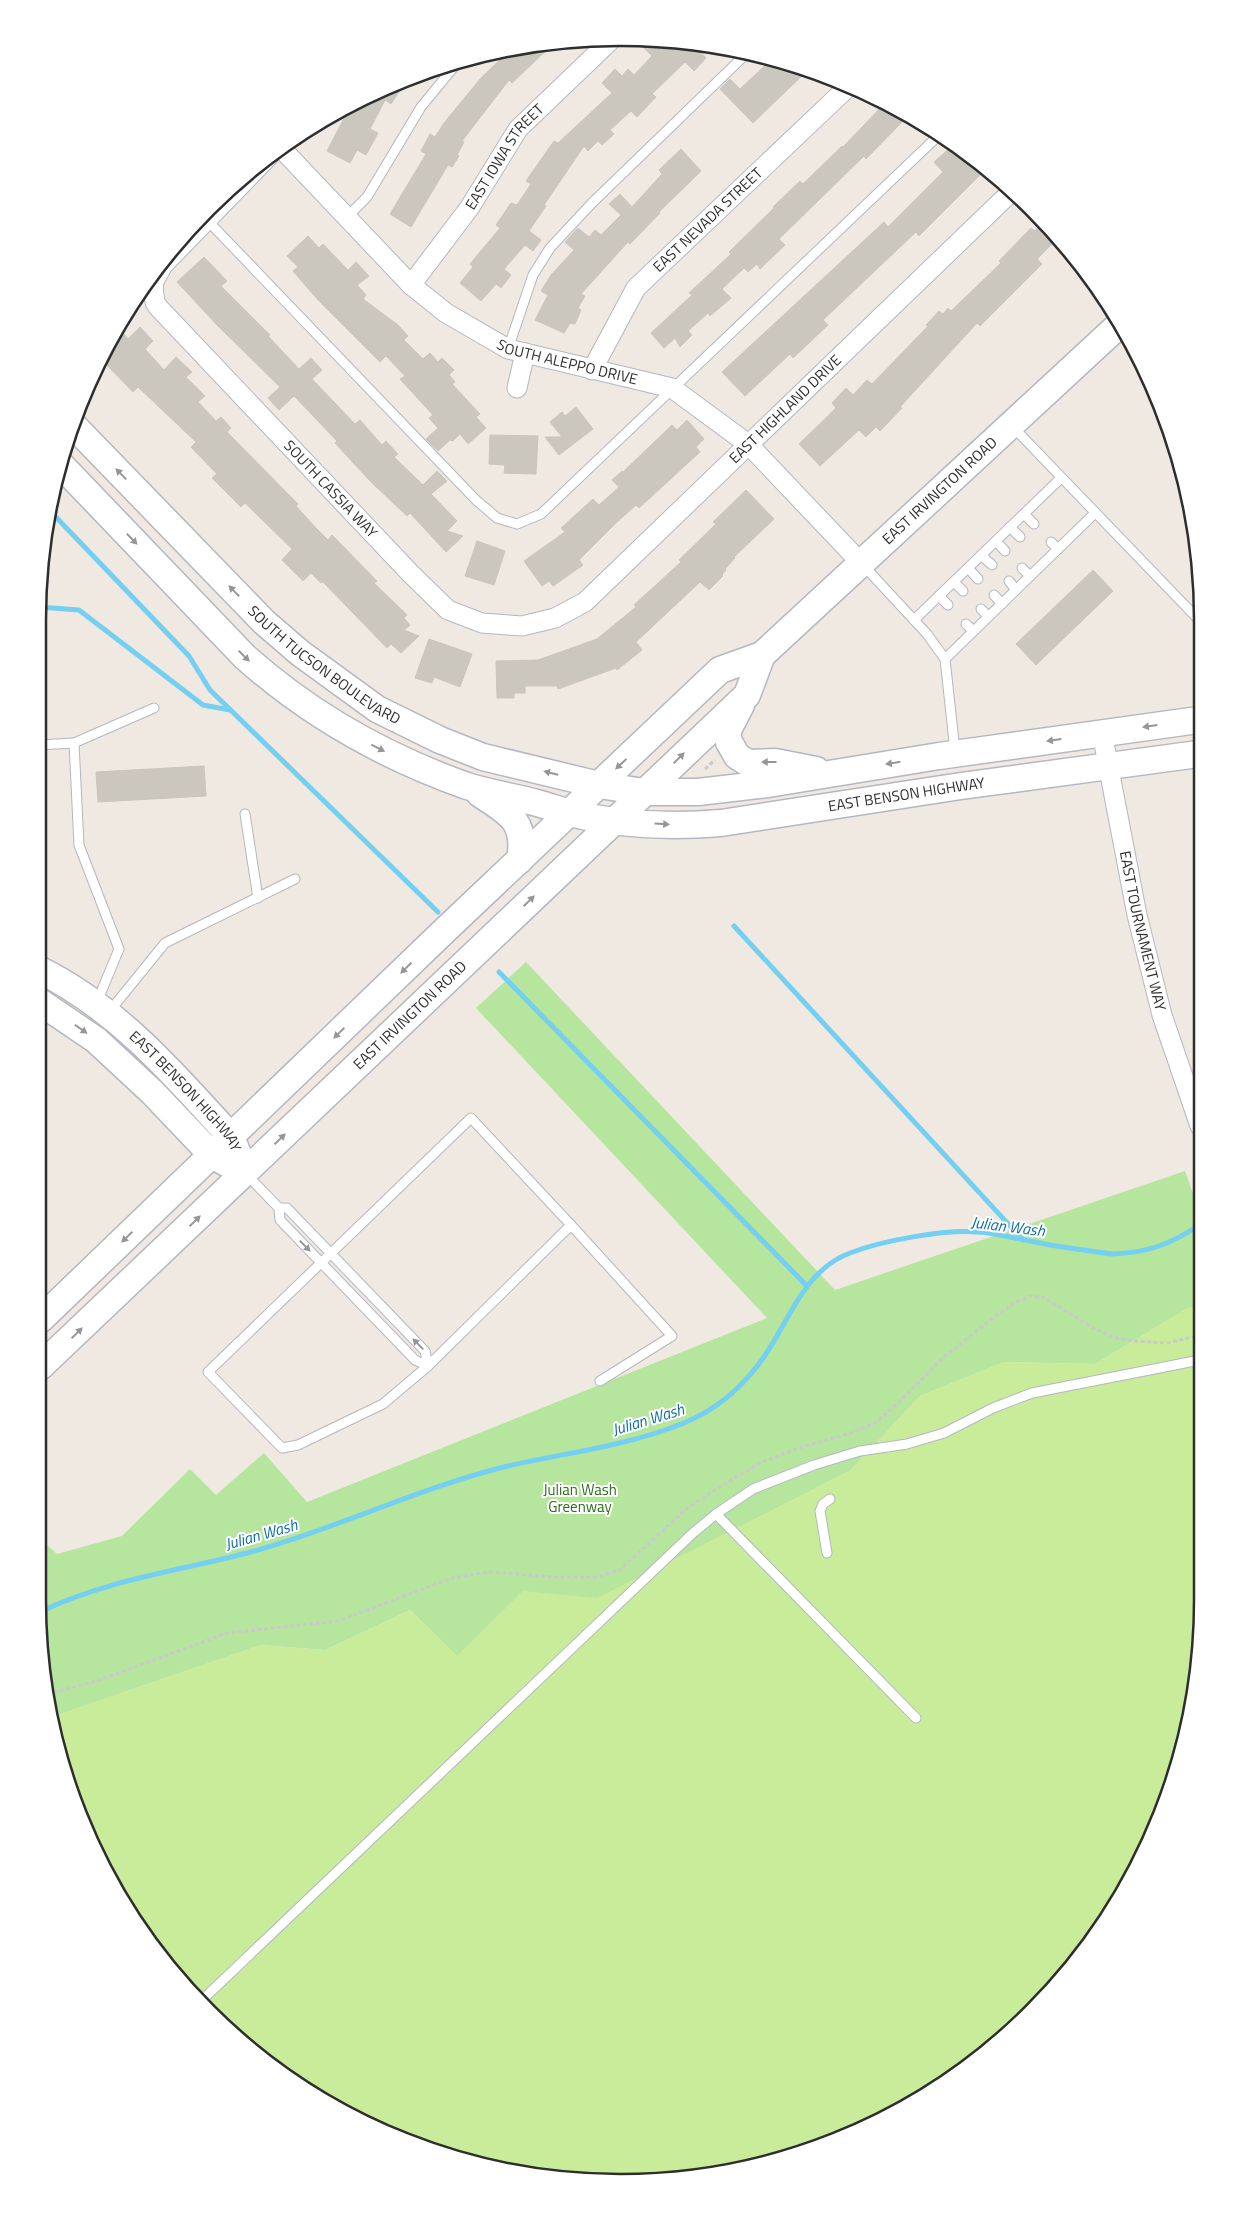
<svg xmlns="http://www.w3.org/2000/svg" width="1240" height="2220" font-family="'Titillium Web',sans-serif">
<style>
.green{fill:#b6e59e}
.pitch{fill:#c9ec9a}
.lines{fill:none;stroke-linecap:round;stroke-linejoin:round}
.stream{stroke:#75cff0;stroke-width:5}
.building{fill:#cbc7bf;stroke:#cbc5ba}
.service-casing{stroke:#b4b7c1;stroke-width:11}
.minor-casing{stroke:#b4b7c1;stroke-width:21}
.secondary-casing{stroke:#b4b7c1;stroke-width:29}
.path{stroke:#c9c9c9;stroke-width:3;stroke-dasharray:4 2.5;stroke-linecap:butt}
.service{stroke:#fff;stroke-width:9}
.minor{stroke:#fff;stroke-width:19}
.secondary{stroke:#fff;stroke-width:26}
.oneway{fill:#969696}
.labels{text-anchor:middle;stroke-width:4;stroke-linejoin:round;paint-order:stroke}
.street-label{font-size:15px;fill:#2e2e2e;stroke:#fff}
.park-label{font-size:15px;fill:#2c6e1b;stroke:#fff}
.water-label{font-size:16px;font-style:italic;fill:#0d6fa3;stroke:#fff}
.rim{fill:none;stroke:#2e2e2e;stroke-width:2.5}
</style>
<rect width="100%" height="100%" fill="#efe9e1"/>
<polygon class="green" points="526,962 835,1290 1185,1171 1200,1213 1200,1307 1188,1308 1095,1364 1004,1362 920,1396 850,1471 597,1599 457,1656 410,1610 325,1650 261,1645 52,1717 43,1676 42,1540 57,1554 122,1536 190,1469 216,1495 264,1453 307,1502 767,1318 476,1008"/>
<polygon class="pitch" points="1200,1307 1201,1638 1172,1787 1124,1891 1058,1984 1004,2038 912,2104 843,2138 734,2171 658,2181 544,2178 469,2163 363,2123 296,2084 208,2012 158,1954 98,1858 68,1787 52,1717 261,1645 325,1650 410,1610 457,1656 523,1591 597,1598 850,1471 920,1396 1004,1362 1095,1364 1188,1308"/>
<g class="lines">
<g class="stream">
<polyline points="52,513 189,656 210,690 438,912"/>
<polyline points="39,607 79,610 203,705 230,710"/>
<polyline points="734,926 1023,1240"/>
<polyline points="499,972 807,1286"/>
<path d="M42,1611C107,1580 178,1571 247,1553C333,1530 414,1490 500,1468C561,1453 625,1447 684,1423C713,1411 739,1390 758,1365C788,1327 801,1271 850,1253C881,1241 944,1229 978,1232C996,1233 1013,1238 1030,1241C1057,1247 1085,1250 1112,1254C1148,1253 1170,1244 1200,1225"/>
</g>
</g>
<g class="building">
<polygon points="637,41 691,42 706,58 694,71 685,62 652,94 656,97 637,117 631,111 610,130 614,134 602,145 598,141 588,151 584,146 544,205 546,206 529,231 541,240 533,251 525,245 504,269 511,275 501,288 496,284 481,301 460,283 473,267 470,264 500,228 496,225 511,203 517,205 531,184 526,181 554,141 558,143 612,93 602,83 615,69 622,76 628,69 634,75 652,56"/>
<polygon points="553,44 512,83 509,80 462,141 464,142 457,155 459,156 452,167 448,165 411,227 390,214 426,154 421,151 430,134 435,137 444,123 481,78 509,51"/>
<polygon points="771,60 809,69 753,123 720,89 730,79 740,89"/>
<polygon points="405,82 391,104 385,100 370,129 378,133 366,155 357,150 350,163 327,151 351,105 363,97"/>
<polygon points="885,103 903,121 866,159 864,156 779,239 785,245 760,269 757,264 748,272 744,268 722,289 731,298 710,316 708,313 688,331 692,335 680,347 675,338 664,348 651,333 692,295 689,293 731,254 729,252 774,208 773,207 800,181 803,184 842,146 843,147"/>
<polygon points="952,146 984,171 919,236 916,232 823,320 828,325 793,358 790,354 745,396 722,372 884,222 888,227 943,172 934,162"/>
<polygon points="681,149 701,171 659,212 660,213 630,244 628,242 581,294 585,296 578,308 581,310 575,324 570,323 564,333 535,320 548,295 541,291 551,275 574,250 565,242 578,228 589,237 595,230 601,235 621,215 609,204 620,194 632,207 662,174 659,170"/>
<polygon points="1043,222 1057,239 1037,259 1042,264 980,326 977,323 900,407 902,408 880,431 876,427 866,437 859,430 820,466 799,444 836,408 832,403 846,388 853,395 867,380 872,384 928,326 926,325 939,311 943,314 948,308 951,311 1001,263 999,261 1031,228 1035,231"/>
<polygon points="308,236 319,248 323,244 348,270 356,262 369,276 357,285 366,295 363,299 398,325 408,336 404,340 423,359 430,353 438,362 442,358 454,370 449,375 455,382 452,384 480,414 476,417 486,428 468,444 460,434 453,441 450,440 438,451 426,439 438,428 429,418 433,415 400,379 405,376 386,356 380,362 318,300 293,271 298,267 287,256"/>
<polygon points="204,257 227,281 221,286 270,335 268,336 299,369 311,358 322,370 312,379 355,424 360,420 382,445 386,441 398,454 394,457 423,485 437,471 447,481 431,494 457,521 447,531 463,536 446,552 410,513 407,516 370,481 335,443 337,441 294,396 279,410 268,398 280,387 217,325 177,282"/>
<polygon points="117,326 128,339 140,327 153,341 145,349 164,370 176,357 192,372 186,377 205,396 198,402 216,421 221,417 231,428 227,432 298,504 296,506 315,527 328,540 332,535 377,581 374,583 407,615 404,618 410,625 404,630 419,636 401,653 391,644 387,648 323,582 321,583 311,573 303,581 282,560 292,549 245,503 241,507 212,478 217,474 191,447 196,442 138,387 133,392 102,360"/>
<polygon points="576,407 593,429 559,455 545,437 562,437 550,422 562,412 565,416"/>
<polygon points="687,420 704,439 696,447 700,452 639,508 636,505 616,523 579,560 583,565 553,586 549,581 542,586 524,561 565,532 561,528 593,499 599,505 619,487 612,480 622,471 623,472 672,425 677,430"/>
<polygon points="490,435 538,436 536,474 504,473 505,465 489,464"/>
<polygon points="746,490 774,519 734,557 735,558 725,569 726,570 722,575 723,576 709,590 700,582 636,642 642,650 617,670 616,668 558,689 557,686 525,686 525,693 514,693 514,698 497,698 496,661 538,660 597,639 636,607 634,605 681,562 679,560 716,524 713,522"/>
<polygon points="477,541 505,551 494,585 465,576"/>
<polygon points="1093,570 1113,591 1036,665 1016,644"/>
<polygon points="429,639 472,654 460,687 434,677 432,683 415,678"/>
<polygon points="204,766 206,796 98,802 96,772"/>
</g>
<g class="lines">
<g class="service-casing">
<g id="service">
<polyline points="347,217 367,197 421,107 458,62"/>
<polyline points="208,221 476,500 497,518 517,524 541,514 938,136"/>
<polyline points="508,349 533,275 550,248 592,203 746,54"/>
<polyline points="1013,427 1198,619"/>
<polyline points="1024,514 1034,524"/>
<polyline points="1010,527 1020,537"/>
<polyline points="996,541 1005,551"/>
<polyline points="1051,542 1058,549"/>
<polyline points="981,555 992,565"/>
<polyline points="863,565 927,634 945,659 955,751"/>
<polyline points="968,568 978,579"/>
<polyline points="1022,568 1030,576"/>
<polyline points="1009,581 1016,590"/>
<polyline points="954,582 963,591"/>
<polyline points="994,595 1002,604"/>
<polyline points="939,596 948,605"/>
<polyline points="981,609 988,616"/>
<polyline points="914,620 1061,478"/>
<polyline points="966,624 973,631"/>
<polyline points="945,659 1095,513"/>
<polyline points="74,743 154,708"/>
<polyline points="39,745 74,743 79,845 119,949 97,1002"/>
<polyline points="245,814 258,898"/>
<polyline points="109,1012 165,943 295,879"/>
<polygon points="471,1118 571,1225 428,1366 383,1404 298,1445 282,1448 208,1372"/>
<polyline points="245,1173 279,1208 280,1220 415,1360 428,1366 425,1351 287,1208 279,1208"/>
<polyline points="571,1225 672,1336 600,1381"/>
<polyline points="716,1514 916,1718"/>
<polyline points="827,1553 820,1511 823,1504 830,1499"/>
<polyline points="200,2002 693,1533 716,1514 753,1489 814,1465 860,1451 907,1444 944,1433 993,1408 1032,1393 1200,1360"/>
</g>
</g>
<g class="minor-casing">
<g id="minor">
<path id="s1" d="M281,148L411,285L446,313L508,349L672,388L748,444L861,563"/>
<path id="s2" d="M411,285L470,207L518,129L611,40"/>
<path id="s3" d="M144,288L153,289L155,302L158,307L411,574L448,610L482,623L522,626L555,618L585,602L1011,192"/>
<polyline points="153,289 154,281 163,265 270,155"/>
<path id="s4" d="M592,370L636,288L848,87"/>
<polyline points="517,388 525,353"/>
<path id="s5" d="M1102,733L1137,915L1162,1015L1200,1126"/>
</g>
</g>
<g class="secondary-casing">
<g id="secondary">
<path id="s6" d="M72,424L264,622L300,653L377,709L440,740L483,757L599,785L644,792H698L768,784L939,756L1198,720"/>
<path id="s7" d="M62,466L245,657C310,715 385,757 467,786C490,793 514,797 537,803C548,806 559,810 570,813C619,825 671,827 721,823L961,786L1198,754"/>
<polyline points="741,705 727,732 729,742 737,756 748,763 775,762 816,770"/>
<path d="M480,794C509,813 527,821 520,860"/>
<path id="s8" d="M40,970C118,1009 174,1074 231,1137L238,1154"/>
<polyline points="40,1002 96,1040 152,1092 212,1155 228,1164"/>
<path id="s9" d="M41,1319L441,934L720,670L762,655L1119,325"/>
<path id="s10" d="M41,1366L747,695L762,655"/>
</g>
</g>
<g class="path">
<polyline points="705,769 715,760"/>
<polyline points="47,1694 97,1681 227,1633 338,1621 452,1578 490,1572 555,1577 597,1577 620,1570 686,1509 718,1488 762,1462 802,1447 851,1433 875,1423 898,1403 945,1356 998,1314 1014,1303 1031,1296 1045,1298 1093,1328 1116,1338 1133,1341 1168,1343 1200,1335"/>
</g>
<use href="#service" class="service"/>
<use href="#minor" class="minor"/>
<use href="#secondary" class="secondary"/>
</g>
<defs><path id="oneway-solid" d="M-6-.8H1V-3.2L6.5 0L1 3.2V.8H-6Z" transform="scale(1.25)"/></defs>
<g class="oneway">
<use href="#oneway-solid" transform="translate(121 474) rotate(-134)"/>
<use href="#oneway-solid" transform="translate(132 539) rotate(46)"/>
<use href="#oneway-solid" transform="translate(234 591) rotate(-134)"/>
<use href="#oneway-solid" transform="translate(244 656) rotate(44)"/>
<use href="#oneway-solid" transform="translate(1150 726) rotate(172)"/>
<use href="#oneway-solid" transform="translate(1054 740) rotate(172)"/>
<use href="#oneway-solid" transform="translate(378 748) rotate(27)"/>
<use href="#oneway-solid" transform="translate(679 758) rotate(-44)"/>
<use href="#oneway-solid" transform="translate(769 762) rotate(-180)"/>
<use href="#oneway-solid" transform="translate(893 763) rotate(171)"/>
<use href="#oneway-solid" transform="translate(621 764) rotate(137)"/>
<use href="#oneway-solid" transform="translate(551 773) rotate(-166)"/>
<use href="#oneway-solid" transform="translate(662 824) rotate(3)"/>
<use href="#oneway-solid" transform="translate(529 901) rotate(-44)"/>
<use href="#oneway-solid" transform="translate(406 968) rotate(136)"/>
<use href="#oneway-solid" transform="translate(81 1029) rotate(35)"/>
<use href="#oneway-solid" transform="translate(339 1033) rotate(136)"/>
<use href="#oneway-solid" transform="translate(280 1139) rotate(-44)"/>
<use href="#oneway-solid" transform="translate(195 1221) rotate(-44)"/>
<use href="#oneway-solid" transform="translate(127 1237) rotate(136)"/>
<use href="#oneway-solid" transform="translate(305 1246) rotate(46)"/>
<use href="#oneway-solid" transform="translate(77 1333) rotate(-44)"/>
<use href="#oneway-solid" transform="translate(418 1344) rotate(-134)"/>
</g>
<g class="labels">
<g class="street-label">
<text dy="5" stroke="none"><textPath href="#s2" startOffset="159">EAST IOWA STREET</textPath></text>
<text dy="5" stroke="none"><textPath href="#s4" startOffset="192">EAST NEVADA STREET</textPath></text>
<text dy="5" stroke="none"><textPath href="#s1" startOffset="366">SOUTH ALEPPO DRIVE</textPath></text>
<text dy="5" stroke="none"><textPath href="#s3" startOffset="870">EAST HIGHLAND DRIVE</textPath></text>
<text dy="5" stroke="none"><textPath href="#s3" startOffset="279">SOUTH CASSIA WAY</textPath></text>
<text dy="5" stroke="none"><textPath href="#s9" startOffset="1226">EAST IRVINGTON ROAD</textPath></text>
<text dy="5" stroke="none"><textPath href="#s6" startOffset="350">SOUTH TUCSON BOULEVARD</textPath></text>
<text dy="5" stroke="none"><textPath href="#s7" startOffset="969">EAST BENSON HIGHWAY</textPath></text>
<text dy="5" stroke="none"><textPath href="#s5" startOffset="202">EAST TOURNAMENT WAY</textPath></text>
<text dy="5" stroke="none"><textPath href="#s10" startOffset="509">EAST IRVINGTON ROAD</textPath></text>
<text dy="5" stroke="none"><textPath href="#s8" startOffset="191">EAST BENSON HIGHWAY</textPath></text>
</g>
<g class="park-label">
<text x="580" y="1495">Julian Wash<tspan x="580" dy="17">Greenway</tspan></text>
</g>
<g class="water-label">
<text transform="translate(1008 1226) rotate(7)" y="6">Julian Wash</text>
<text transform="translate(648 1419) rotate(-17)" y="6">Julian Wash</text>
<text transform="translate(261 1534) rotate(-16)" y="6">Julian Wash</text>
</g>
</g>
<path d="M0 0H1240V2220H0ZM620 46H620A574 574 0 0 1 1194 620V1600A574 574 0 0 1 620 2174H620A574 574 0 0 1 46 1600V620A574 574 0 0 1 620 46Z" fill="#fff" fill-rule="evenodd"/>
<path class="rim" d="M620 46H620A574 574 0 0 1 1194 620V1600A574 574 0 0 1 620 2174H620A574 574 0 0 1 46 1600V620A574 574 0 0 1 620 46Z"/>
</svg>
